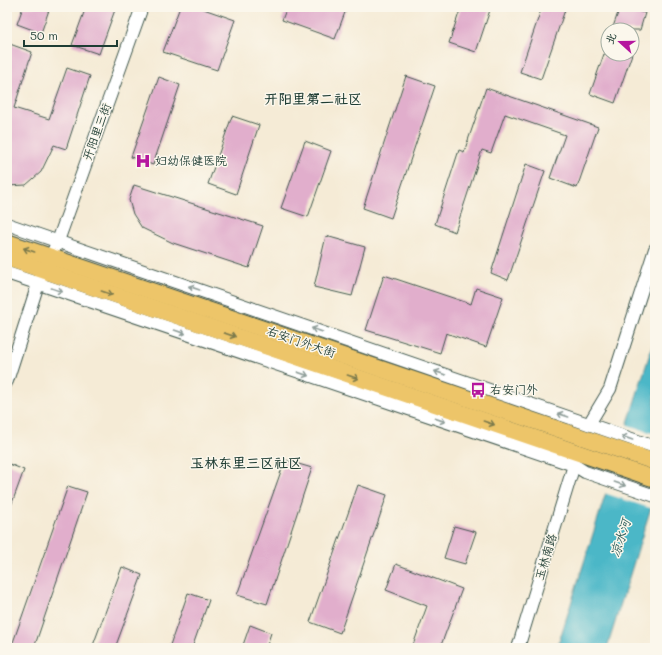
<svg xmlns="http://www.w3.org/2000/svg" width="662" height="655" font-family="Mali,'LXGW WenKai TC',sans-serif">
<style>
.water{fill:#4bb7c7;stroke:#357a7e}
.pier{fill:#f5ebd6}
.building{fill:#e1aecc}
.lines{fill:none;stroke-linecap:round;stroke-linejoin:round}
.minor-casing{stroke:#3f574c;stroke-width:14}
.major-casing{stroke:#3f574c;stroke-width:18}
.minor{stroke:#fff;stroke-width:12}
.major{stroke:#edc569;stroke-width:16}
.oneway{stroke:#7c7a4c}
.oneway2{stroke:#8f9e9a}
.labels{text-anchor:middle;stroke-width:3;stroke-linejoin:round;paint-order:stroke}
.street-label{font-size:12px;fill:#1f3d34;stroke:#fbf7ec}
.poi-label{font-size:12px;fill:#1f3d34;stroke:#fbf7ec;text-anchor:start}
.water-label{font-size:13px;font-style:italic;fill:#2a5c59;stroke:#fbf7ec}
.quarter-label{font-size:14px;font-weight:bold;fill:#1f3d34;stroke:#fbf7ec}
</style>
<rect width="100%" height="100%" fill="#fbf7ec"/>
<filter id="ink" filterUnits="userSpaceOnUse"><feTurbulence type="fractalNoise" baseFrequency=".025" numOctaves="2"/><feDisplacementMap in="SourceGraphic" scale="8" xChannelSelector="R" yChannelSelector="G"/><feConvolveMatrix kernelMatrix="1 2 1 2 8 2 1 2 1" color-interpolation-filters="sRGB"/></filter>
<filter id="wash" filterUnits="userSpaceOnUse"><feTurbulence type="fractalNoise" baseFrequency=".012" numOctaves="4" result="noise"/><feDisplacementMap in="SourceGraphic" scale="16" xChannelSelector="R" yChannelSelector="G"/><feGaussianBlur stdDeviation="0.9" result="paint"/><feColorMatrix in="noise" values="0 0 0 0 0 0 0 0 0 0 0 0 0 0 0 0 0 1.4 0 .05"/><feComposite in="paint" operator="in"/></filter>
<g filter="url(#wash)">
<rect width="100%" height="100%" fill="#f5ebd6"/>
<polygon class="water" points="655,337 655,495 607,648 557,648"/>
<polygon class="pier" points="625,424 655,434 655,502 653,509 604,493"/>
<g id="blocks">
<g class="building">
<polygon points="23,7 50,7 41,33 17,24"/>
<polygon points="86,7 116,7 99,54 72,45"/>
<polygon points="180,7 198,7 235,20 217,70 163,52"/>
<polygon points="287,7 347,7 335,39 282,20"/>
<polygon points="461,7 491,7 476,52 449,43"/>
<polygon points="542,7 566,7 541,79 520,72"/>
<polygon points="620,7 645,13 640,30 612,30"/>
<polygon points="7,43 32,52 14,108 49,119 67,68 90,76 66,149 54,145 41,172 26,185 7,186"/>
<polygon points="604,54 632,54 615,103 590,94"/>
<polygon points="406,76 435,86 391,218 363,208"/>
<polygon points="159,77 180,85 153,165 131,157"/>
<polygon points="486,88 598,127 577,188 550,178 565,135 505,114 491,153 482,150 455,232 435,224 459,150 464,152"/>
<polygon points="232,116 259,125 236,194 208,184"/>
<polygon points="305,141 331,151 308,217 281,208"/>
<polygon points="526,164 545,171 508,280 491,273"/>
<polygon points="134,185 263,226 249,268 173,243 142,228 133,214 129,200"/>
<polygon points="326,236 365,247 352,296 314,287"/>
<polygon points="384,275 471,304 476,288 503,297 486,347 446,333 440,353 366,330"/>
<polygon points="285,460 312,468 267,604 237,595"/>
<polygon points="7,463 24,470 8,514 7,514"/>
<polygon points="358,485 387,495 340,633 310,622"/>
<polygon points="68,486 87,492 34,648 11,648"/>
<polygon points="454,526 476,532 465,564 444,558"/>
<polygon points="396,564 462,589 440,648 412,648 427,606 386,590"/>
<polygon points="122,567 142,575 115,648 92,648"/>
<polygon points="188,593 209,600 192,648 169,648"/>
<polygon points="250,625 271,633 266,648 242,648"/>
</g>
</g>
</g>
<g filter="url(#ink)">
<use href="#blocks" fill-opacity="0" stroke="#3f574c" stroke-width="1"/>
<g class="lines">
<g class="minor-casing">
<g id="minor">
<polyline points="7,224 655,447"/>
<polyline points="7,273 574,465 585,472 655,496"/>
<polyline points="7,381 38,284 58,241 142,7"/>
<polyline points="589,424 610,389 655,249"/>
<polyline points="518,648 574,465"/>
</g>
</g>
<g class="major-casing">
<g id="major">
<polyline points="7,242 655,462"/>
<polyline points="7,258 655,479"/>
</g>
</g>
<use href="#minor" class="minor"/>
<use href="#major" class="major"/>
</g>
<defs><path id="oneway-shaft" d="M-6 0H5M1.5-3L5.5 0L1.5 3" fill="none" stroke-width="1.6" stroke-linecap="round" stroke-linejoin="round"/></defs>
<g class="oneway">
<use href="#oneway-shaft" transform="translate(29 250) rotate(-161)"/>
<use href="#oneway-shaft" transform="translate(107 293) rotate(19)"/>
<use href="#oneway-shaft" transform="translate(230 335) rotate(19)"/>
<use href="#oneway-shaft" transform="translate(353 377) rotate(19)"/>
<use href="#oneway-shaft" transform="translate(489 423) rotate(19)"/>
</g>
<g class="oneway2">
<use href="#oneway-shaft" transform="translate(194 288) rotate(-161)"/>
<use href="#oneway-shaft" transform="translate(57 290) rotate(19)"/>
<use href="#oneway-shaft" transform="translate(317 330) rotate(-161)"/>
<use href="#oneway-shaft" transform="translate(180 332) rotate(19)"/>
<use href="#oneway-shaft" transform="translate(440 373) rotate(-161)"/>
<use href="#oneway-shaft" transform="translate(303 374) rotate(19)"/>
<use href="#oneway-shaft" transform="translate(563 415) rotate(-161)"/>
<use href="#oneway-shaft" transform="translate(440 420) rotate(19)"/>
<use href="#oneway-shaft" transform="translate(627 438) rotate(-161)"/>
<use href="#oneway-shaft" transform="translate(620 484) rotate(19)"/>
</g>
</g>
<defs>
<g id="hospital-bare" transform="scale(1.2)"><path d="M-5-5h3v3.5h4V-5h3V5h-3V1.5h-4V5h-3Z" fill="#b5179e" stroke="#fbf7ec" stroke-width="2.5" paint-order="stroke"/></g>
<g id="bus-bare" transform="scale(1.2)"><path d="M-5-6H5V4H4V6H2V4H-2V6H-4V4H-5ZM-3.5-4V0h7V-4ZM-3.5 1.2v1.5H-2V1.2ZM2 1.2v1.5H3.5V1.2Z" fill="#b5179e" stroke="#fbf7ec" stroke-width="2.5" paint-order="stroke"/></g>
</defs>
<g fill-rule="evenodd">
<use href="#hospital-bare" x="143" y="161"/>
<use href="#bus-bare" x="478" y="390"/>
</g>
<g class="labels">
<g class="street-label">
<text transform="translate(97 132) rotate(-70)" y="4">开阳里三街</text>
<text transform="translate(301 342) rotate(19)" y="4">右安门外大街</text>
<text transform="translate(546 557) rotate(-73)" y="4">玉林南路</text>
</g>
<g class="poi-label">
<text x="155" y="165">妇幼保健医院</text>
<text x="490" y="394">右安门外</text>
</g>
<g class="water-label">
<text transform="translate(620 538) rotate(-72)" y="5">凉水河</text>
</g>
<g class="quarter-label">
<text x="313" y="104">开阳里第二社区</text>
<text x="246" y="468">玉林东里三区社区</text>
</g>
</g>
<rect width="662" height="655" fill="none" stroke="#fbf7ec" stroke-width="24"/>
<g transform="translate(620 42) rotate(291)"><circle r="19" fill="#fbf7ec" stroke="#a3ada2"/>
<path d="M0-3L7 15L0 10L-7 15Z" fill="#b5179e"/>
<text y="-6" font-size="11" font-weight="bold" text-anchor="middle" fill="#1f3d34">北</text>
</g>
<path d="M24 40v6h93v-6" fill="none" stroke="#1f3d34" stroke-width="2"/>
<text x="30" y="40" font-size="12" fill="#1f3d34" stroke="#fbf7ec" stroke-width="3" paint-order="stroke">50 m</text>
</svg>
